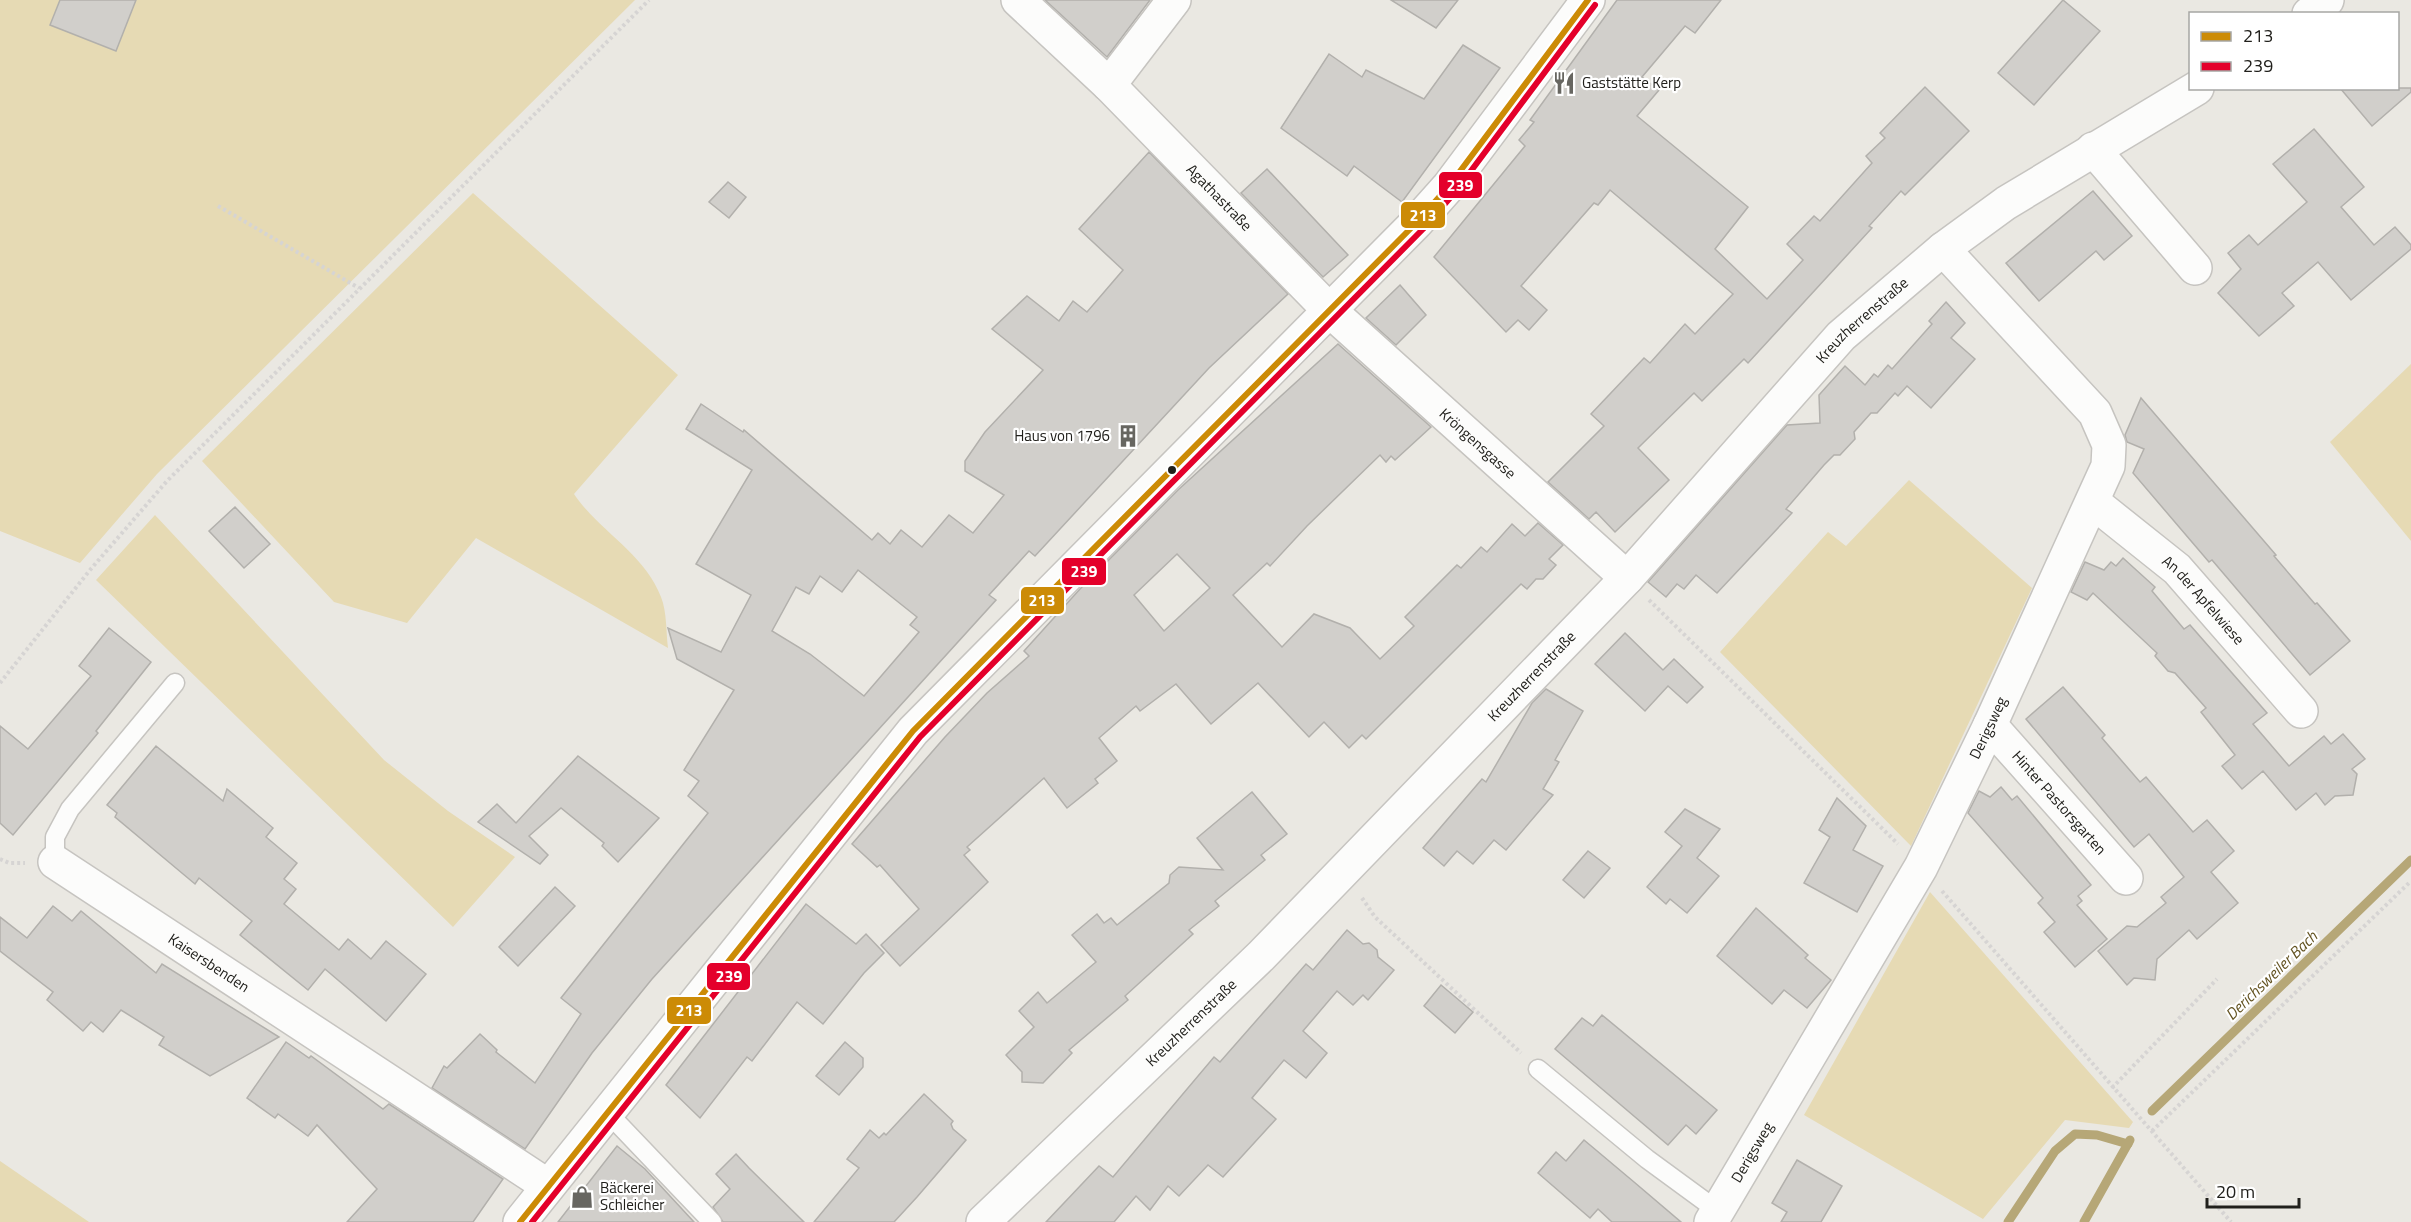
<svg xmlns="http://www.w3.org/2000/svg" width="2411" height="1222" font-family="'Titillium Web',sans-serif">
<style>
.green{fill:#e6dab4}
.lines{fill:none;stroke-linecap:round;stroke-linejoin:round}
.stream{stroke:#b6a777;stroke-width:9}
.building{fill:#d1cfcb;stroke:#b2b0ac;stroke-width:1.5;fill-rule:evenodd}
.lane-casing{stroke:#c6c4c0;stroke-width:21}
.street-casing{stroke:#c6c4c0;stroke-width:36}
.path{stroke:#d6d4d3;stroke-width:4;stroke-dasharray:3 3;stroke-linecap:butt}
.lane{stroke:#fcfcfb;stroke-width:18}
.street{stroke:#fcfcfb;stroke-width:33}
.bus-1-casing{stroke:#fff;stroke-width:10}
.bus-2-casing{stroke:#fff;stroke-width:10}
.bus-1{stroke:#cc8b06;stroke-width:6}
.bus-2{stroke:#e4002b;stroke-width:6}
.bus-dot{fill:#21201c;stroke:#fff;stroke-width:2}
.labels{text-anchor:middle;stroke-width:4.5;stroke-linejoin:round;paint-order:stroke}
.poi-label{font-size:15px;fill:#21201c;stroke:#fff;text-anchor:start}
.street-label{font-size:15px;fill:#21201c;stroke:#fff}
.water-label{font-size:16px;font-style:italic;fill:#635321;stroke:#fff}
.line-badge{stroke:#fff;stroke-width:2}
.badge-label{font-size:16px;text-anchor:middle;font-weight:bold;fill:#fff}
</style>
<rect width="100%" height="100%" fill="#eae8e2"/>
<g class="green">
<polygon points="0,0 635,0 157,474 80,563 0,531"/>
<path d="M473,193L678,375L574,494C599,531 645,554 661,597C667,612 666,632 668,648L476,538L407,623L334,602L202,461Z"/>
<polygon points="2411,364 2411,541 2330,442"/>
<polygon points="1909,480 2032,588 1911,846 1720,652 1828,532 1846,546"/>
<polygon points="155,515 384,760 448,811 515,857 453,927 96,580"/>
<polygon points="1930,892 2133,1122 2129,1128 2065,1120 1983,1219 1804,1115"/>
<polygon points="0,1161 89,1222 0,1222"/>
</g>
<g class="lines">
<g class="stream">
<polyline points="2152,1111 2411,860"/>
<polyline points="2008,1222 2055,1151 2075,1134 2097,1135 2128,1144"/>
<polyline points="2084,1222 2130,1140"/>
</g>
</g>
<g class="building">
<polygon points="60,0 136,0 116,51 50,25"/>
<polygon points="1045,0 1150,0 1107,57"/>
<polygon points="1391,0 1458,0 1436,28"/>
<polygon points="1617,0 1721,0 1695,33 1685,26 1642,77 1659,90 1637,116 1748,207 1715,249 1767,299 1803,260 1787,244 1814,216 1820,221 1872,163 1866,156 1885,138 1880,133 1925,87 1969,131 1905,195 1901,191 1869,226 1872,228 1748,363 1744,359 1702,401 1694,393 1638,448 1669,480 1615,532 1596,512 1589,519 1548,482 1604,426 1591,414 1644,358 1650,363 1685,324 1695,334 1733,294 1610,190 1598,205 1594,203 1521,286 1547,310 1529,330 1518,320 1506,332 1434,257 1525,146 1519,140 1534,122 1530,120"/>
<polygon points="2063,0 2100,31 2034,105 1998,73"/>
<polygon points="1463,45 1500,68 1402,202 1354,166 1347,176 1281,128 1329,54 1362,77 1366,70 1424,99"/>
<polygon points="2340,88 2411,88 2411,92 2372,126"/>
<polygon points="2314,129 2364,187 2341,207 2374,245 2395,227 2411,245 2411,249 2351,300 2318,262 2282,293 2294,306 2259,336 2218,293 2241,269 2228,253 2249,235 2258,245 2307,202 2273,164"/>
<path d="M1149,152L1288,294L1209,368L1035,556L1029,551L989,595L996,600L652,979L592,1053L525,1149L432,1088L444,1066L447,1068L480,1034L497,1050L496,1052L535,1083L581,1014L561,998L708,813L688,796L699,781L684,770L734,690L677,659L668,628L721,652L751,595L696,564L752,470L686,429L701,404L743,432L744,430L872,540L878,533L890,544L901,530L922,547L949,515L973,533L1004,495L965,471V461L985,432L1043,370L992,329L1027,296L1059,321L1073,301L1087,312L1123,270L1079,229ZM858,570L917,617L910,625L919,632L864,696L810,654L772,631L796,587L809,594L820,576L842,592Z"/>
<polygon points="1267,169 1348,255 1323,277 1241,193"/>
<polygon points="728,182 746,197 729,218 709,202"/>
<polygon points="2093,191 2132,236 2104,260 2096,251 2039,301 2006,263"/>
<polygon points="1400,285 1426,315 1396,345 1366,318"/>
<polygon points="1946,302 1965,323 1951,338 1975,359 1931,408 1907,386 1898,396 1895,393 1877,413 1871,413 1854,432 1855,439 1840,455 1834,455 1824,465 1786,509 1792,513 1717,593 1696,575 1684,589 1677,584 1666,597 1648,582 1787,425 1820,423 1819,395 1845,366 1865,385 1874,374 1878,377 1888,365 1892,369 1932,324 1929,321"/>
<path d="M1338,344L1431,427L1395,460L1391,456L1386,462L1380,455L1307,526L1270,566L1267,563L1233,595L1282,647L1314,614L1350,628L1380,659L1414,626L1405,617L1457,565L1461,568L1481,547L1487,552L1512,524L1525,536L1538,523L1563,545L1549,559L1556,565L1543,579H1536L1527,589L1521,584L1366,739L1362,735L1349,748L1324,722L1309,737L1258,683L1211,724L1176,684L1140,711L1136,706L1099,738L1117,761L1095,779L1098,783L1067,808L1044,778L967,847L970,850L964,855L988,882L900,966L881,945L919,909L880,865L877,867L852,844L945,737L987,693L1029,656L1024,651L1080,589L1178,490ZM1177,554L1210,588L1164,631L1134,595Z"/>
<polygon points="2141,398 2276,555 2274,556 2315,604 2317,603 2350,641 2310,675 2212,560 2209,562 2133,473 2144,449 2127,442 2125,435"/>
<polygon points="235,507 270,544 244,568 209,531"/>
<polygon points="2123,558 2155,587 2152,591 2184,629 2190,625 2267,713 2253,724 2289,766 2324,736 2331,744 2343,734 2365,759 2352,769 2357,774 2353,795 2335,796 2325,805 2316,793 2296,810 2263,771 2242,789 2222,766 2235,755 2201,712 2206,708 2175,673 2168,671 2155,656 2157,653 2093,593 2087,600 2071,592 2085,562 2104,570 2111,562 2116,566"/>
<polygon points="109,628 151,662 96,731 98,733 13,835 0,823 0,726 28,749 91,676 79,666"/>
<polygon points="1625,633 1663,670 1674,659 1703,687 1687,703 1668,686 1645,711 1595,664"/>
<polygon points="2063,687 2105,735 2102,738 2140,782 2146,777 2193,832 2207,820 2234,851 2211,872 2238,903 2197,939 2189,930 2157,959 2155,980 2134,978 2127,985 2098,951 2127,926 2137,927 2166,903 2161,897 2184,877 2149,834 2134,847 2026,719"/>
<polygon points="1546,689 1583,711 1555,760 1559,762 1543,789 1553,795 1506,850 1494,840 1473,864 1457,851 1444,866 1423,848 1482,779 1486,782 1532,703"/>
<polygon points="156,746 223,801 227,789 273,828 266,837 297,863 284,879 296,889 284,904 339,950 348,939 371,959 386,941 426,974 386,1021 325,969 308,990 240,935 252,921 199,878 195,884 115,817 117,813 107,805"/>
<polygon points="578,756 659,818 618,862 602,846 604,843 561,808 529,836 548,855 540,864 478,822 497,804 516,823"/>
<polygon points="2001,787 2012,800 2017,796 2091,885 2078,896 2082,901 2077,905 2107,939 2075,967 2044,932 2055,922 2038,903 2043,898 1968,813 1979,791 1990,797"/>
<polygon points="1252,792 1287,834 1261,855 1265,860 1215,901 1219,906 1189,930 1193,934 1125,996 1128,1000 1069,1050 1072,1053 1043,1083 1022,1082 1022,1072 1006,1055 1034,1027 1019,1011 1038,992 1047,1003 1096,962 1072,935 1097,914 1104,923 1111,918 1117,925 1169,883 1170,875 1179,867 1223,870 1197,838"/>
<polygon points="1837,798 1866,826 1853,850 1883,866 1857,912 1804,883 1830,837 1819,830"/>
<polygon points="1685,809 1720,829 1697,858 1719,876 1687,913 1670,899 1666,904 1647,887 1682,846 1665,832"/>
<polygon points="1588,851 1610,868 1584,898 1563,880"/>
<polygon points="555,887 575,906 518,966 499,947"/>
<polygon points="806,904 856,944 866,934 884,953 864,973 823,1024 797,1002 752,1061 747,1057 700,1118 666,1085"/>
<polygon points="53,906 72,921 81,911 156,973 162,964 279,1037 210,1076 159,1045 164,1037 121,1010 103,1032 91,1022 83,1031 47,1000 53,992 0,951 0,917 27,938"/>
<polygon points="1756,908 1808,955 1805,958 1831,980 1807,1008 1784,990 1772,1004 1717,956"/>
<polygon points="1347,930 1363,944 1369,943 1377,950 1378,957 1394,970 1368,1000 1363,995 1353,1005 1337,991 1303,1031 1327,1053 1306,1078 1284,1060 1252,1098 1276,1119 1223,1177 1208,1165 1179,1196 1168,1186 1150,1210 1136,1196 1114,1222 1046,1222 1099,1166 1113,1177 1214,1057 1220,1062 1306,964 1313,970"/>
<polygon points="1441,985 1473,1012 1455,1033 1424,1006"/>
<polygon points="1602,1015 1717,1110 1696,1134 1686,1125 1668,1145 1555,1049 1582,1018 1593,1026"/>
<polygon points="286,1042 309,1058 311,1056 383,1109 389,1104 503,1179 473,1222 347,1222 377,1189 317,1125 308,1136 278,1114 275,1118 247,1098"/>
<polygon points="845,1042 863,1058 863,1067 839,1095 816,1076"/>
<polygon points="924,1094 953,1121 951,1124 953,1129 966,1140 917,1197 894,1222 814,1222 859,1168 847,1159 870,1130 879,1138 884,1133 886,1135"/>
<polygon points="1584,1140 1634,1182 1681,1222 1612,1222 1598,1209 1590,1218 1538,1173 1556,1152 1566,1161"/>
<polygon points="617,1146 645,1169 694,1222 558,1222"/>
<polygon points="736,1154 749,1168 804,1222 723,1222 713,1207 730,1189 716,1174"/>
<polygon points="1797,1160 1842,1186 1821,1222 1781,1222 1787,1212 1772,1203"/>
</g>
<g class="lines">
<g class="lane-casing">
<g id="lane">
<polyline points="55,862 55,837 70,809 175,683"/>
<polyline points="1538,1069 1647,1159 1718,1211"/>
<polyline points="607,1112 712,1222"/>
</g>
</g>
<g class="street-casing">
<g id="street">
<path id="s1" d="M1018,0L1109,85L1328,309L1627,578"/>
<polyline points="2309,14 2327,0"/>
<polyline points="1109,85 1174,0"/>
<polyline points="2093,149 2195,268"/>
<path id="s2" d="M2093,502L2177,569L2301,711"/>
<path id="s3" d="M1990,725L2126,878"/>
<path id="s4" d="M55,862L548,1186"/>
<polyline points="520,1222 913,731 1416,223 1449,186 1588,0"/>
<path id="s5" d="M983,1222L1261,956L1352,862L1627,578L1841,336L1943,249L2006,203L2197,88"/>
<path id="s6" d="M1711,1222L1921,867L1990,725L2108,466L2109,445L2095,413L1943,249"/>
</g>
</g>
<g class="path">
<polyline points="218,206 359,288"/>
<polyline points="1649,600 1898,844"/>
<polyline points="0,683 90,570 167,481 649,0"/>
<polyline points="0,859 9,863 25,863"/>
<polyline points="1942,891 2231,1222"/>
<polyline points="1362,898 1375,917 1521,1053"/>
<polyline points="2112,1088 2217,979"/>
<polyline points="2152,1131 2411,881"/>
</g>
<use href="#lane" class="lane"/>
<use href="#street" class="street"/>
<g class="bus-1-casing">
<polyline id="bus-1" points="520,1222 913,731 1416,223 1449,186 1588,0"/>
</g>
<g class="bus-2-casing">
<polyline id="bus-2" points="532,1222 920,737 1423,229 1456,191 1595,5"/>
</g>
<use href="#bus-1" class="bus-1"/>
<use href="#bus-2" class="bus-2"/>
</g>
<defs>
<g id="restaurant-bare" transform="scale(1.8)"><path d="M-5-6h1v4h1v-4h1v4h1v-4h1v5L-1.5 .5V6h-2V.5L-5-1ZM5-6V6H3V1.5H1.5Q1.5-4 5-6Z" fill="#676661" stroke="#fff" stroke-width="2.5" paint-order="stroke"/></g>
<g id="building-bare" transform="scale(1.8)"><path d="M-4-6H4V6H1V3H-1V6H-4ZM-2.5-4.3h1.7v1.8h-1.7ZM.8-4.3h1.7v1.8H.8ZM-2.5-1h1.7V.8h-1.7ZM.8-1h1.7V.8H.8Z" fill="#676661" stroke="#fff" stroke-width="2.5" paint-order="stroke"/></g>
<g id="shop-bare" transform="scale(1.8)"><path d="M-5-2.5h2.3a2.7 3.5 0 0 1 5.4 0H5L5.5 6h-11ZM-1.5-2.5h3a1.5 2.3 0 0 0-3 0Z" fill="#676661" stroke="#fff" stroke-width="2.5" paint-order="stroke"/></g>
</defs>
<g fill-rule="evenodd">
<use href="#restaurant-bare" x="1564" y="83"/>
<use href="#building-bare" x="1128" y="436"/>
<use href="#shop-bare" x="582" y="1197"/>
</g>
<circle class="bus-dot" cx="1172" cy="470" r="5"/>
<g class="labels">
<g class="poi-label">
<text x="1582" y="88">Gaststätte Kerp</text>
<text x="1110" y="441" text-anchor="end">Haus von 1796</text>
<text x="600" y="1193">Bäckerei<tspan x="600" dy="17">Schleicher</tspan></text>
</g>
<g class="street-label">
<text dy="5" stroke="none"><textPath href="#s1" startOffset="282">Agathastraße</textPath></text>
<text dy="5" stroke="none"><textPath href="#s5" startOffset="1260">Kreuzherrenstraße</textPath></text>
<text dy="5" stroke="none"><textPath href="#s1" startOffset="639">Kröngensgasse</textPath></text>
<text dy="5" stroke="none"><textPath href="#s2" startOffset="148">An der Apfelwiese</textPath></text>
<text dy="5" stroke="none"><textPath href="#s5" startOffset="774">Kreuzherrenstraße</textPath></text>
<text dy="5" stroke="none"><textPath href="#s6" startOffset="567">Derigsweg</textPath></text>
<text dy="5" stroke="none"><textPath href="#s3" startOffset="104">Hinter Pastorsgarten</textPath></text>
<text dy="5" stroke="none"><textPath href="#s4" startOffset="184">Kaisersbenden</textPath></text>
<text dy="5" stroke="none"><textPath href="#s5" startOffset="288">Kreuzherrenstraße</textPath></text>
<text dy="5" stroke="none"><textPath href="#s6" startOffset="81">Derigsweg</textPath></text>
</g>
<g class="water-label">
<text transform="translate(2271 975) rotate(-44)" y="6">Derichsweiler Bach</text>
</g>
</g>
<g class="line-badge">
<rect x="1438" y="171" width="45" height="28" rx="6" fill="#e4002b"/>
<rect x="1400" y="201" width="46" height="28" rx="6" fill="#cc8b06"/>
<rect x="1061" y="557" width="46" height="29" rx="6" fill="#e4002b"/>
<rect x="1020" y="586" width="45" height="29" rx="6" fill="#cc8b06"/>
<rect x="706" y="962" width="45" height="29" rx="6" fill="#e4002b"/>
<rect x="666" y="996" width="46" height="29" rx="6" fill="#cc8b06"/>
</g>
<g class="badge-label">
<text x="1460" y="191">239</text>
<text x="1423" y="221">213</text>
<text x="1084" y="577">239</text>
<text x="1042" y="606">213</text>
<text x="729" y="982">239</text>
<text x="689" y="1016">213</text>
</g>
<rect x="2189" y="12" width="210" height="78" fill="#ffffff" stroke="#a6a6a4" stroke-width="1.5"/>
<rect x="2201" y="32" width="30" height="9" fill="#cc8b06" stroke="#a6a6a4" stroke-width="1.5"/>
<text x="2243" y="42" font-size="18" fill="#21201c">213</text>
<rect x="2201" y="62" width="30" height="9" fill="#e4002b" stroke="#a6a6a4" stroke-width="1.5"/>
<text x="2243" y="72" font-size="18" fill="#21201c">239</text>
<path d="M2207 1198v9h92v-9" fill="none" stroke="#21201c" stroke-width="3"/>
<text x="2216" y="1198" font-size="18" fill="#21201c" stroke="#ffffff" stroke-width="4.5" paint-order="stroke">20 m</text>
</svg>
